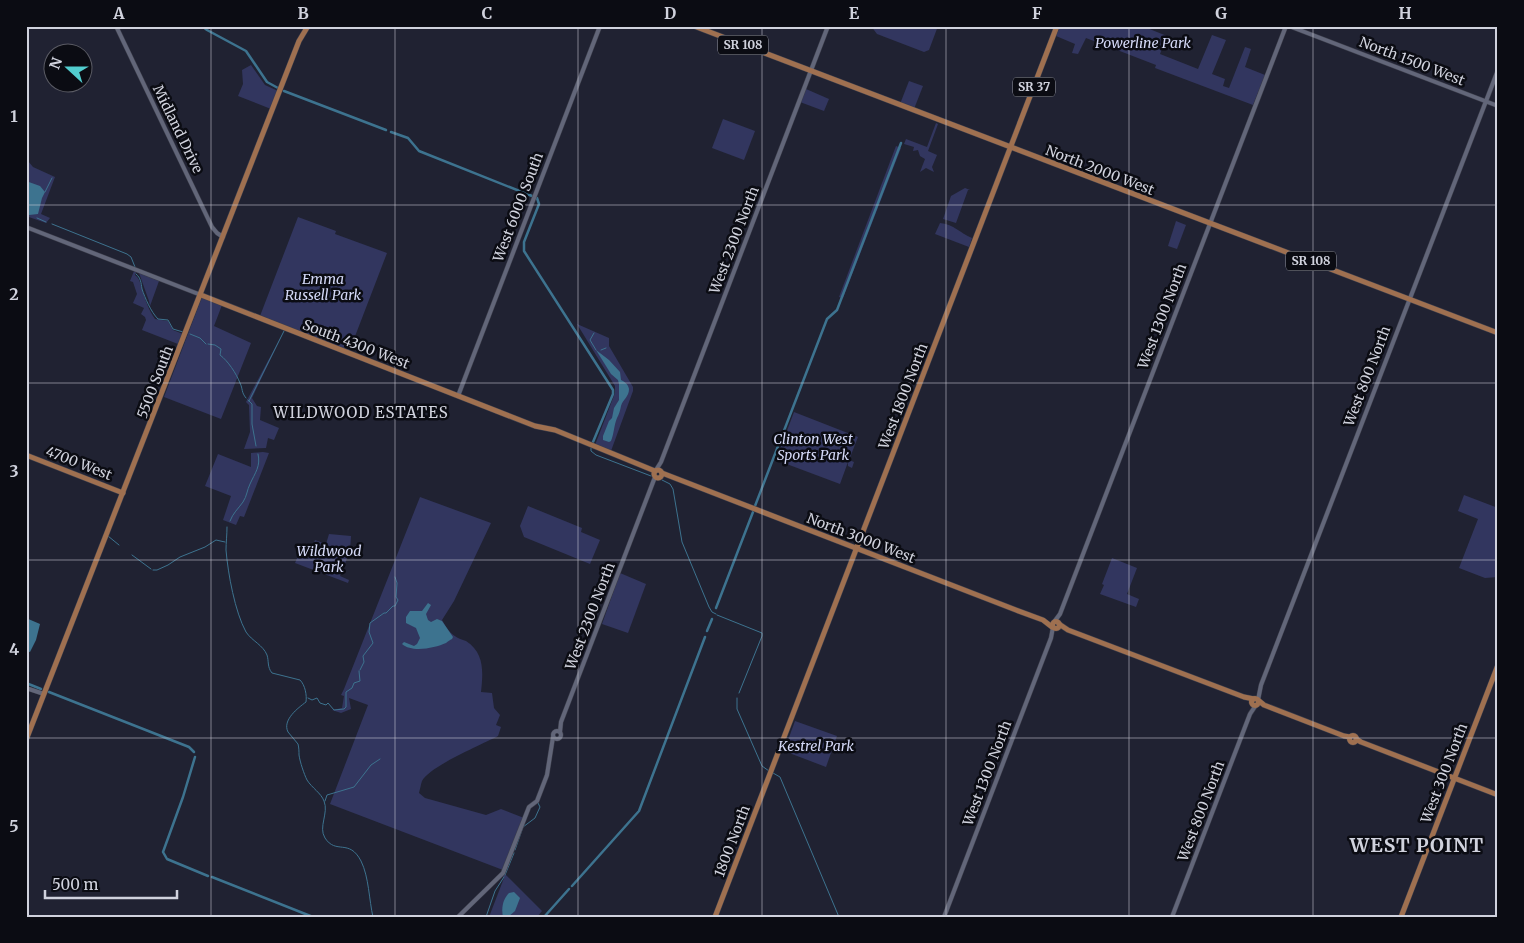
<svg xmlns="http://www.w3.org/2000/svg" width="1524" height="943" font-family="Merriweather,serif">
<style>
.green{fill:#32365f}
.water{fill:#3d738f}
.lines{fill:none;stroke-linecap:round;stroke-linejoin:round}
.stream{stroke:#3d738f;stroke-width:1}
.canal{stroke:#3d738f;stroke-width:2.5}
.minor-casing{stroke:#3d3f4c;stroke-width:5}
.major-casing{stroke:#3d3f4c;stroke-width:6}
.minor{stroke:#626679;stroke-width:4}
.major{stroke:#9f7050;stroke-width:5}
.grid{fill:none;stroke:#d0d2dd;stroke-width:1;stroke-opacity:0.55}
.labels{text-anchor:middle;stroke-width:5;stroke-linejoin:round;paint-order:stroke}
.shield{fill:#0b0c13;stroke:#9597a0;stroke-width:1}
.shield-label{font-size:12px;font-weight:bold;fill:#d0d2dd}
.park-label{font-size:14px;font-style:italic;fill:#d4d9f7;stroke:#0b0c13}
.street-label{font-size:14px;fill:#d0d2dd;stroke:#0b0c13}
.neighbourhood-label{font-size:15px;letter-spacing:1px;fill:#d0d2dd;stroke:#0b0c13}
.district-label{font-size:19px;font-weight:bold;letter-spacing:1px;fill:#d0d2dd;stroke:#0b0c13}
.neatline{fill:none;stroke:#d0d2dd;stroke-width:2}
.grid-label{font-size:16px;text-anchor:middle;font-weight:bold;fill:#d0d2dd}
</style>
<rect width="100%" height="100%" fill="#202232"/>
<g class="green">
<polygon points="871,26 938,26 929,50 924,52 877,34"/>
<polygon points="1060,26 1142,26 1167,36 1160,54 1198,69 1212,35 1226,40 1212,74 1225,79 1223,86 1229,88 1245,47 1251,49 1245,67 1265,75 1253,105 1155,68 1156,65 1086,38 1078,54 1072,53 1075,44 1056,36"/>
<polygon points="251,65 265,85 278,91 271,109 238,96 243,84 242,70"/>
<polygon points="909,81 923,86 914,109 900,104"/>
<polygon points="806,89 829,99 824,111 800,102"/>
<polygon points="723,119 755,131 744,160 712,148"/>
<polygon points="936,123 938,124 928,151 937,155 932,167 934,172 926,168 920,172 925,159 920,156 918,150 913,151 914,147 904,144 906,139 927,147"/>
<polygon points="896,146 901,148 843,298 839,297"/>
<polygon points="26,161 28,161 33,167 55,177 41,214 50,218 46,223 26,216"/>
<polygon points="965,188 970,190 968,190 956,223 943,219 951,196"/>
<polygon points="298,217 336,231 335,234 387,253 349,352 260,316"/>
<polygon points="1176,221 1186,225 1177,249 1168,246"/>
<path d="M940,223C953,224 960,233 972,238L969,247L935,234Z"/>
<path d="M134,271L136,272L135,275C140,279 140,283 142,289C145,299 149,311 155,319L168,321L173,330L183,334L178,344L142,330L146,320L145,317L141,314L144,308L133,303L137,294L133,282L130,281Z"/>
<polygon points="139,273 159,281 150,306 149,301"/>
<polygon points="202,297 222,305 214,326 251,343 221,419 164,397"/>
<polygon points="577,324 609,338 609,346 633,387 633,391 611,451 595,445 615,393 615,386"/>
<polygon points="284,331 252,398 257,406 261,407 260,420 279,428 274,440 268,438 266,448 244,449 250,432 249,405 246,402"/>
<polygon points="794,412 858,437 849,460 854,462 852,468 848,466 848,462 840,484 776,460"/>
<polygon points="263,452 269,453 244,517 240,516 236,525 223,520 231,496 205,486 218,454 251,467 251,453"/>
<polygon points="1464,495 1498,508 1498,577 1485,578 1459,568 1478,519 1458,511"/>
<path d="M420,497L491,523L454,601L442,620C446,627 450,634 458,638C460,639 463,640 466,641C485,653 483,673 481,692L492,693L494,708L500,715L496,725L501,727L498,736C481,745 430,766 422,781C421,784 420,789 419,793L425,798L486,815L501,809L524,818L505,874L542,911L537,917H489L504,878L501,874L503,870L330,804L368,705L349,698L351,709L341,713L332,710L342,708L344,696L341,695L344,689Z"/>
<polygon points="528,506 582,528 581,532 600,540 590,564 524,537 520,526"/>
<polygon points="329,534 351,536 350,551 340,576 349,580 348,583 295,563 298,556 308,559 315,540 326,544"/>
<polygon points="1112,558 1137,568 1127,594 1139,599 1136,607 1100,594 1104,585 1102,584"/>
<polygon points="620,573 646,584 628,633 602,624"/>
<polygon points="795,721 837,736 826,767 784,751"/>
</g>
<g class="water">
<polygon points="26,181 40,186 45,192 42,198 38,214 29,215 26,213"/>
<path d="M596,350L609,360L620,372L621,380C625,382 628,384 629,389C629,397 623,399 621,406C620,411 619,414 617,418C614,425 614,434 611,441L609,442L603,440V436L609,421L612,418L614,408L619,400V384L618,380L611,374Z"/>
<path d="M428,603L431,605L426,614L428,620L431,622L437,619L442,621L453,637L452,639C450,640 448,641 446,643C435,648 412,653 402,644L404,642L414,646L417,644L420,638L416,628L406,623V617L410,611H422Z"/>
<polygon points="26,618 40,624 36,640 30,652 26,651"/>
<path d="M514,892L520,898L515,911L508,917H503C501,908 503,899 509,893Z"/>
</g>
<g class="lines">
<g class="stream">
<polyline points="45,192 52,178"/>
<polyline points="37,218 46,222"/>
<polyline points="52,224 127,254 131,257 135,267"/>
<path d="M136,274C141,278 141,283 142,289C145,298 151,312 158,319L168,320L173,329L183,332"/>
<polyline points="328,296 333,302"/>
<polyline points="594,333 590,340 596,350"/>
<polyline points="190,334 200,338 206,344"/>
<path d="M208,344L215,345L221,349L220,355C228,361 236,373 240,383C243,389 241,392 246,398"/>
<polyline points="601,350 606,348"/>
<polyline points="248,400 252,404 252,424 256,446"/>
<polyline points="249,401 284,331"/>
<polyline points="591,448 591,451 596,455 651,476"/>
<polyline points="662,480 670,484 673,489 682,542 709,607 712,612 716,614"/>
<path d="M230,521C233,513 238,509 243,502C247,496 247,490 250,484C255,473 261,466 258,454"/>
<path d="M227,527C227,535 226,543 226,550C228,574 235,612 246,632C252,641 263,645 267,655C269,661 267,667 272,673L300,680C305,685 307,695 306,702C298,708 282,720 288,732C291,736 295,740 298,744C299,748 299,752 299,755C300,762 304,774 307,780C312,788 321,793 324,801C329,813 318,827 325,838C336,855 349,838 361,861C369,877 369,900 373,917"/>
<polyline points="108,536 119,545"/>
<polyline points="132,555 151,569"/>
<polyline points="153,570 157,570 168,565 180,557 205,547 216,540 225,542"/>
<polyline points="717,615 762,633 762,636 739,693"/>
<polyline points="360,670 364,662 363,656 373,643 369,632 370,623 384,613 386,613 393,606 395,606 398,600 396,597 397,583 395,577"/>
<polyline points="308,698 312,700 317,698 320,703 326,705 328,703 334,710 344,709 346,707 346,692 352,688 354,683 360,681 359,671"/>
<polyline points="737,698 737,709 762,766 769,771"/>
<polyline points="773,773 780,777 839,917"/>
<polyline points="325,801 327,795 354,787 371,765 380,759"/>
<polyline points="515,850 523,827 535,818 540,807 538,803"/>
<polyline points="505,875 514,853"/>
<polyline points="486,917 495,891 504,877"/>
</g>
<g class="canal">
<polyline points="202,26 207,30 246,51 267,82 278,88"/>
<polyline points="284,91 386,130"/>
<polyline points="391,132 408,138 419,151 532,196"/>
<polyline points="537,198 539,204 524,242 524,251 613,390 613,394 593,442"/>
<polyline points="755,506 827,319 837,310 901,143"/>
<polyline points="716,608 753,512"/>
<polyline points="707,631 712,619"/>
<polyline points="26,683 41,689"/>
<polyline points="49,692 189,747 194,752"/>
<polyline points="195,757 183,797 163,852 167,859 208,876"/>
<polyline points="212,877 313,917"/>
<polyline points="572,886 639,811 705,637"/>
<polyline points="544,917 569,889"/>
</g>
<g class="minor-casing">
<g id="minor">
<polyline points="116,26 212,227 217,233 223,237"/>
<polyline points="1289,26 1498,106"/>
<polyline points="26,227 201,295"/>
<polyline points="458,396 600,26"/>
<polyline points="656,470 661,462 828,26"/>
<polyline points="1054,622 1060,614 1286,26"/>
<polyline points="26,688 44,694"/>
<polyline points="1258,700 1261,685 1498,70"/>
<circle cx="557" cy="735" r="4"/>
<polyline points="560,732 561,722 655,477"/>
<polyline points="458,917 503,873 529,807 537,801 547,775 553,737"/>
<polyline points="944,917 1051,638 1053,627"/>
<polyline points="1172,917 1250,714 1256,705"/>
</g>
</g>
<g class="major-casing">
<g id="major">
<polyline points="694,26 1498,333"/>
<polyline points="201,295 535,426 555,430 655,471"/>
<polyline points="26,455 123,493"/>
<circle cx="658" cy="474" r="4"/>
<polyline points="662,473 1016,610 1043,620 1052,627"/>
<circle cx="1056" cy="625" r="3.5"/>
<polyline points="1059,624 1068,630 1244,697 1254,699"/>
<circle cx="1255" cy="702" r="3.5"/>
<polyline points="1258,700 1264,705 1344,736 1350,737"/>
<circle cx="1353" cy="739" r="3.5"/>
<polyline points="1356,739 1361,742 1498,795"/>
<polyline points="26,740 299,41 308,26"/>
<polyline points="715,917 1057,26"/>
<polyline points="1401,917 1498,665"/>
</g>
</g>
<use href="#minor" class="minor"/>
<use href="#major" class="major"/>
</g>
<path class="grid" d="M211,26V917M395,26V917M578,26V917M762,26V917M946,26V917M1129,26V917M1313,26V917M26,205H1498M26,383H1498M26,560H1498M26,738H1498"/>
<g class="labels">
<g class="shield">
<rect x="718" y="35.5" width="50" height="19" rx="4"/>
<rect x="1013" y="77.5" width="42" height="19" rx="4"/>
<rect x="1286" y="251.5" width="50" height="19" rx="4"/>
</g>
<g class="shield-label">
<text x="743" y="49">SR 108</text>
<text x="1034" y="91">SR 37</text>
<text x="1311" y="265">SR 108</text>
</g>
<g class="park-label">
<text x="1143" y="48">Powerline Park</text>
<text x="323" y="284">Emma<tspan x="323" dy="16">Russell Park</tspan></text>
<text x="813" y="444">Clinton West<tspan x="813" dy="16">Sports Park</tspan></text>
<text x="329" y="556">Wildwood<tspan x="329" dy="16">Park</tspan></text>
<text x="816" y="751">Kestrel Park</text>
</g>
<g class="street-label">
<text transform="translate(1412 61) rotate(21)" y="5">North 1500 West</text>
<text transform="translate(178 129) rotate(64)" y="5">Midland Drive</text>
<text transform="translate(1100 170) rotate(21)" y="5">North 2000 West</text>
<text transform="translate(518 207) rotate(-69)" y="5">West 6000 South</text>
<text transform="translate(734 240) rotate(-69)" y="5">West 2300 North</text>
<text transform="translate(1162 316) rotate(-69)" y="5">West 1300 North</text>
<text transform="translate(356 344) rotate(21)" y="5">South 4300 West</text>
<text transform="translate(1367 376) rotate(-69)" y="5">West 800 North</text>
<text transform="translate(155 382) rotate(-69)" y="5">5500 South</text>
<text transform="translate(903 396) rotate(-69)" y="5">West 1800 North</text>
<text transform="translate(79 463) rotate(21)" y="5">4700 West</text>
<text transform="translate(861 538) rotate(21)" y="5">North 3000 West</text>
<text transform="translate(590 616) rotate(-69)" y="5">West 2300 North</text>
<text transform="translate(987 773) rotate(-69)" y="5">West 1300 North</text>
<text transform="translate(1444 773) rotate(-69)" y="5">West 300 North</text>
<text transform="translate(1201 811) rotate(-69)" y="5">West 800 North</text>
<text transform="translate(732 841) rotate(-69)" y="5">1800 North</text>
</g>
<g class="neighbourhood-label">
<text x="361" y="418">WILDWOOD ESTATES</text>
</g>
<g class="district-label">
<text x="1417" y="852">WEST POINT</text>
</g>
</g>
<rect width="1524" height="943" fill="none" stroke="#0b0c13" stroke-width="55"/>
<g transform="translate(68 68) rotate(291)"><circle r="24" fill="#0b0c13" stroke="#5a5b64"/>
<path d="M0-4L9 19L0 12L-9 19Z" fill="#52cdcf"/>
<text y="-8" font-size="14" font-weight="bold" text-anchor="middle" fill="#d0d2dd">N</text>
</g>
<path d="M45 890v8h132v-8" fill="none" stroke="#d0d2dd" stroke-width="2.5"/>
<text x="52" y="890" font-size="15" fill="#d0d2dd" stroke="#0b0c13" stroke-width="4" paint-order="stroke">500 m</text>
<rect x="28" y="28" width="1468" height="888" class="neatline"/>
<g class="grid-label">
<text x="119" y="19">A</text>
<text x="303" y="19">B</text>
<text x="487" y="19">C</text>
<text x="670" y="19">D</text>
<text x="854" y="19">E</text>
<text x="1037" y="19">F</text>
<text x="1221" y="19">G</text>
<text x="1405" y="19">H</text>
<text x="14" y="122">1</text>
<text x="14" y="300">2</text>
<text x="14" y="477">3</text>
<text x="14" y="655">4</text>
<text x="14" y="832">5</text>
</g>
</svg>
